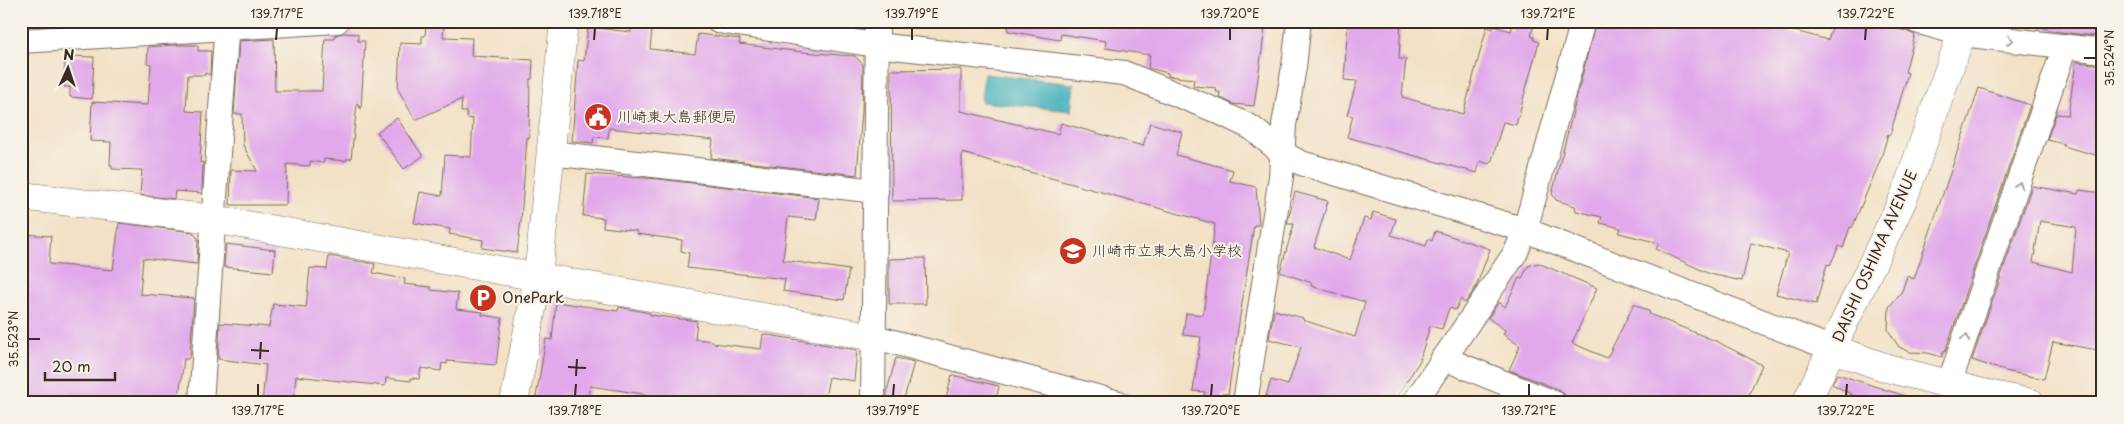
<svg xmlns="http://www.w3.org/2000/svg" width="2124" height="424" font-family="'Playpen Sans','Klee One',sans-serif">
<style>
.water{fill:#41b0bc;stroke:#3e6d6d}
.building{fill:#e1a9eb;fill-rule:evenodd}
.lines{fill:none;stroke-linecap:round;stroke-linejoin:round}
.minor-casing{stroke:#7b6a59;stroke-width:26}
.tertiary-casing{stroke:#7b6a59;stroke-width:29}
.minor{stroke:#fff;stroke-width:24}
.tertiary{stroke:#fff;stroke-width:28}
.oneway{stroke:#a79f9a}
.ticks{fill:none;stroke:#3b2a1e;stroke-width:2}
.labels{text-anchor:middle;stroke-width:4;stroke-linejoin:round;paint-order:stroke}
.poi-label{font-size:15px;fill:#3b2a1e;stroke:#f7f3e8;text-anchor:start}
.street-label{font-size:15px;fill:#3b2a1e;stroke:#f7f3e8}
.neatline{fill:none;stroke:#3b2a1e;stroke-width:2}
.ticks-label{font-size:12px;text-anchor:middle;fill:#3b2a1e}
</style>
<rect width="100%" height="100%" fill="#f7f3e8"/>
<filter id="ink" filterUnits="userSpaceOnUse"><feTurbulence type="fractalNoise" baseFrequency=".02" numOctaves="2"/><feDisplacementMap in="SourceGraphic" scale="10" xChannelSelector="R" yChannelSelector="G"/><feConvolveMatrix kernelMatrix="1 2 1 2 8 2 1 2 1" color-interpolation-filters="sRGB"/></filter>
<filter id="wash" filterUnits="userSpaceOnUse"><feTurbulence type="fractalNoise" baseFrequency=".0096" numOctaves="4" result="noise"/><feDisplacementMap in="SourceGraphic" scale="20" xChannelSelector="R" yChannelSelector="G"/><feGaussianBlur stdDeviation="1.12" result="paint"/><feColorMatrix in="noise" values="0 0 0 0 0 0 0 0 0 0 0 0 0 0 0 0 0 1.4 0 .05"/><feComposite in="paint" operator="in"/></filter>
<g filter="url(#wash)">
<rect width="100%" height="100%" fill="#f3e1c6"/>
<polygon class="water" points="984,74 1074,84 1071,111 981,102"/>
<g id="blocks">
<g class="building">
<polygon points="1009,21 1266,21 1254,106 1233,104 1219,97 1220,92 1216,92 1217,88 1193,86 1194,79 1168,76 1168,73 1148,68 1150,55 1105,48 1106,41 1061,34 1060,40 1008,31"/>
<polygon points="1348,21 1401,21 1399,59 1406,59 1402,97 1463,114 1487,27 1493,29 1493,26 1511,31 1514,21 1535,21 1531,36 1534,37 1534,40 1539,42 1516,125 1503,122 1492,160 1489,164 1480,161 1477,173 1347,137 1353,116 1347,115 1357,81 1344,80"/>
<polygon points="1596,21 1758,21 1828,40 1834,21 1870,21 1906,31 1915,35 1905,72 1908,73 1890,135 1888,134 1881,158 1852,228 1850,227 1843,248 1839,246 1830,265 1827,264 1816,304 1776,294 1788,253 1751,243 1742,281 1710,274 1656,249 1659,243 1619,233 1621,228 1600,223 1602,217 1576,211 1575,206 1556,200 1552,194"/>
<polygon points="2034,21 2103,21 2103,37 2053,31 2033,24"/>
<polygon points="426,24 444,25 443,37 472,38 471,56 533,60 532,79 530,79 529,138 527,138 521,221 517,253 482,248 483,240 449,234 450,229 414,223 420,192 442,196 445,155 471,157 473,119 467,118 467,112 461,112 462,99 415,120 398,89 400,43 422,44 422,36 425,36"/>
<polygon points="588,27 631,32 632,27 652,29 650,49 695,54 698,34 740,39 739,44 802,52 855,56 863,65 862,111 857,175 711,158 713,140 678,136 609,128 608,138 594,137 593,143 572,141 578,60 584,61"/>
<polygon points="343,33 358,34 358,41 365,41 361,109 357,103 351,159 346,159 346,161 324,159 323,163 310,161 310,166 287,164 286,205 230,205 231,170 257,171 243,145 242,114 234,114 239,41 274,39 275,91 322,91 325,39 335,39 335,35"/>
<polygon points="172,45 198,45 198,51 211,51 210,75 205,73 205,75 188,75 186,111 203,112 200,163 203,162 202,193 175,191 174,199 140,195 142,170 112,169 112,165 110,165 111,142 90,141 92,102 148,105 151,64 147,63 148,47"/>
<polygon points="65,56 94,57 92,99 70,97 70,87 64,87"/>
<polygon points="2076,62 2103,65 2103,157 2063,146 2064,144 2047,140 2056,114 2068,115"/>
<polygon points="961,69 961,111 1058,134 1061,123 1143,146 1150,123 1182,132 1176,155 1233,170 1230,181 1256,187 1259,225 1254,225 1228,394 1222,394 1221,403 1204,403 1205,392 1193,391 1201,337 1183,335 1186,313 1203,315 1215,224 962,153 962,200 892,201 891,70"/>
<polygon points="1979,88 2030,105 1945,352 1943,352 1942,357 1928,353 1910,352 1899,347 1888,330 1889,307 1902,291 1907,276 1914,279"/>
<polygon points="397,118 423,156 404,169 377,132"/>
<polygon points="587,174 658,179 819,198 816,220 788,217 783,260 849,270 844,300 783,291 785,279 687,268 689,253 681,251 682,240 637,234 637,231 603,227 604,218 583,216"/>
<path d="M2032,186L2078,194L2079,190L2103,193V351L2053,342L2044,379L2005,371L1972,360ZM2040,221L2076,227L2072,272L2033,262Z"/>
<polygon points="1295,192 1328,201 1314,247 1350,260 1364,218 1371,220 1373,212 1396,219 1391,235 1426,246 1428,239 1432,241 1435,231 1490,249 1476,287 1465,303 1460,299 1456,310 1449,308 1442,329 1430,326 1419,362 1393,403 1264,403 1271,380 1288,385 1301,347 1269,339 1274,310 1303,318 1303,320 1355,337 1365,302 1311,286 1312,283 1280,272 1294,224 1287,224"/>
<polygon points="119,223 193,232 198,239 197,264 143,258 140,294 194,298 190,356 188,359 184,359 178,403 133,399 132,403 97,403 98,401 58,396 57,403 21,403 21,234 51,236 49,264 113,270"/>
<polygon points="226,244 275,250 273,272 224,267"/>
<polygon points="329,256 375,264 373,273 405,279 404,284 431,287 431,290 458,293 456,309 483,312 482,315 502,318 496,365 447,361 447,364 442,363 441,371 421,368 419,379 411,378 411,381 386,378 385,386 296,376 293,403 262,403 266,365 218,359 220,323 269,327 273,304 306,307 310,268 327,269"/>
<polygon points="925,258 926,304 889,304 889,259"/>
<polygon points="1538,263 1597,288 1572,343 1607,358 1634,304 1650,312 1649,314 1718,342 1762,365 1745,403 1738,403 1723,397 1721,403 1567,403 1565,395 1560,390 1509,370 1520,346 1503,334 1505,330 1488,318 1499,302 1505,307 1519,278 1522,279 1528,266"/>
<polygon points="556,302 618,311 619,307 650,313 650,315 697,321 695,339 713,341 713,343 761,349 763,334 857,350 854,381 829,377 824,403 789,403 743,397 743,403 649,403 650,395 590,386 587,403 535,403 546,339 552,340"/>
<polygon points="896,358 914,362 903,403 887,403 887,391"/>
<polygon points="1837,374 1914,399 1913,403 1867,403 1832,384"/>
<polygon points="952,375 999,386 995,403 945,403"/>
</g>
</g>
</g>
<g filter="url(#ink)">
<use href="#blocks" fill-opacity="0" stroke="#7b6a59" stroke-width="1"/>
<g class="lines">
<g class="minor-casing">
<g id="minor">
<polyline points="718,21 876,45 1124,73 1217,111 1252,128 1282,153 1301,163 1525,230 1833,349"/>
<polyline points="1916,21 1962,34 2103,51"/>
<polyline points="21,41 337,21"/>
<polyline points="551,153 876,191"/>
<polyline points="875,337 1119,403"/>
<polyline points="1443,358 1554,403"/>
<polyline points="1949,384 2065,46"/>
<polyline points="201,403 227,21"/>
<polyline points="873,403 877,21"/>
<polyline points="1245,403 1281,177 1284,125 1294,67 1299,21"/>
<polyline points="1414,403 1516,252 1525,230 1583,21"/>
</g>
</g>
<g class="tertiary-casing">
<g id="tertiary">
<polyline points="21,196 213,219 875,337"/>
<polyline points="1833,349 1887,368 1983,393 2031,403"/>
<polyline points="514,403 538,277 564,21"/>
<polyline points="1806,403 1904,197 1966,21"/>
</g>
</g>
<use href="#minor" class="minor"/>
<use href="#tertiary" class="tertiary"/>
</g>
<defs><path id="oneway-chevron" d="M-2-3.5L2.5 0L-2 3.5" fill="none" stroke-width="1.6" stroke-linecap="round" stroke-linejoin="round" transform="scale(1.25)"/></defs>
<g class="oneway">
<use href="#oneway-chevron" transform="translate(2010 40) rotate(7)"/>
<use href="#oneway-chevron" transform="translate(2019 185) rotate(-71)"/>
<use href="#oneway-chevron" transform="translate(1966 338) rotate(-71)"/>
</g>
</g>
<path class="ticks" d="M276,40L277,28M594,40L595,28M912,40V28M1230,40V28M1547,40L1548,28M1865,40L1866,28M2084,58H2096M28,339H40M251,350L269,351M260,359L261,342M568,367L586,368M576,376L577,359M258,396V384M575,396L576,384M893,396L894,384M1211,396L1212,384M1529,396V384M1846,396L1847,384"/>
<defs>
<g id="civic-disc" transform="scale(1.4375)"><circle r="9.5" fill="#c8321e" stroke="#f7f3e8"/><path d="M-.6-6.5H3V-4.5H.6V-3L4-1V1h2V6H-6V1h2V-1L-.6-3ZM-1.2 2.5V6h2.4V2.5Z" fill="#fff"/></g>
<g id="school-disc" transform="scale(1.4375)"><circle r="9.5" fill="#c8321e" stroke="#f7f3e8"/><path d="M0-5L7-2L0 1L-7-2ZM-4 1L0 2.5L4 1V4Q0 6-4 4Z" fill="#fff"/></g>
<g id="parking-disc" transform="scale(1.4375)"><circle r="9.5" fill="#c8321e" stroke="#f7f3e8"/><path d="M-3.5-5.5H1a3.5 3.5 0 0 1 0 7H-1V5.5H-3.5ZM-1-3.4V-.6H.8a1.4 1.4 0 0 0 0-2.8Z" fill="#fff"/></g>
</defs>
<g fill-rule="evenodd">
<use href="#civic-disc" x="598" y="117"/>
<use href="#school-disc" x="1073" y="251"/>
<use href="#parking-disc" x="483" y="298"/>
</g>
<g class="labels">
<g class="poi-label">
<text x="617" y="122">川崎東大島郵便局</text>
<text x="1092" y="256">川崎市立東大島小学校</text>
<text x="502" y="303">OnePark</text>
</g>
<g class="street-label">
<text transform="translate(1875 256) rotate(-66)" y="5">DAISHI OSHIMA AVENUE</text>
</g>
</g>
<rect width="2124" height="424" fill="none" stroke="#f7f3e8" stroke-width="55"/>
<g transform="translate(68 68) rotate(3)" stroke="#f7f3e8" stroke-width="4" paint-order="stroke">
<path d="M0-4L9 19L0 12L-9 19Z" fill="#3b2a1e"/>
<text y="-8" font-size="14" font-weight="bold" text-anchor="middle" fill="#3b2a1e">N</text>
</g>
<path d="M45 372v8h70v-8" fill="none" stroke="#3b2a1e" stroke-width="2.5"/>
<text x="52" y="372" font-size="15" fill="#3b2a1e" stroke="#f7f3e8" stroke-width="4" paint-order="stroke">20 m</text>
<rect x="28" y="28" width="2068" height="368" class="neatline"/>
<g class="ticks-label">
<text x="277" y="18">139.717°E</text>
<text x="595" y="18">139.718°E</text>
<text x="912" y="18">139.719°E</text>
<text x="1230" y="18">139.720°E</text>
<text x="1548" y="18">139.721°E</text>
<text x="1866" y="18">139.722°E</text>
<text transform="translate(2110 58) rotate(-90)" y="4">35.524°N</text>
<text transform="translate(14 339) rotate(-90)" y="4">35.523°N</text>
<text x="258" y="415">139.717°E</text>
<text x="575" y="415">139.718°E</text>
<text x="893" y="415">139.719°E</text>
<text x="1211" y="415">139.720°E</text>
<text x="1529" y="415">139.721°E</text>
<text x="1846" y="415">139.722°E</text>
</g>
</svg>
